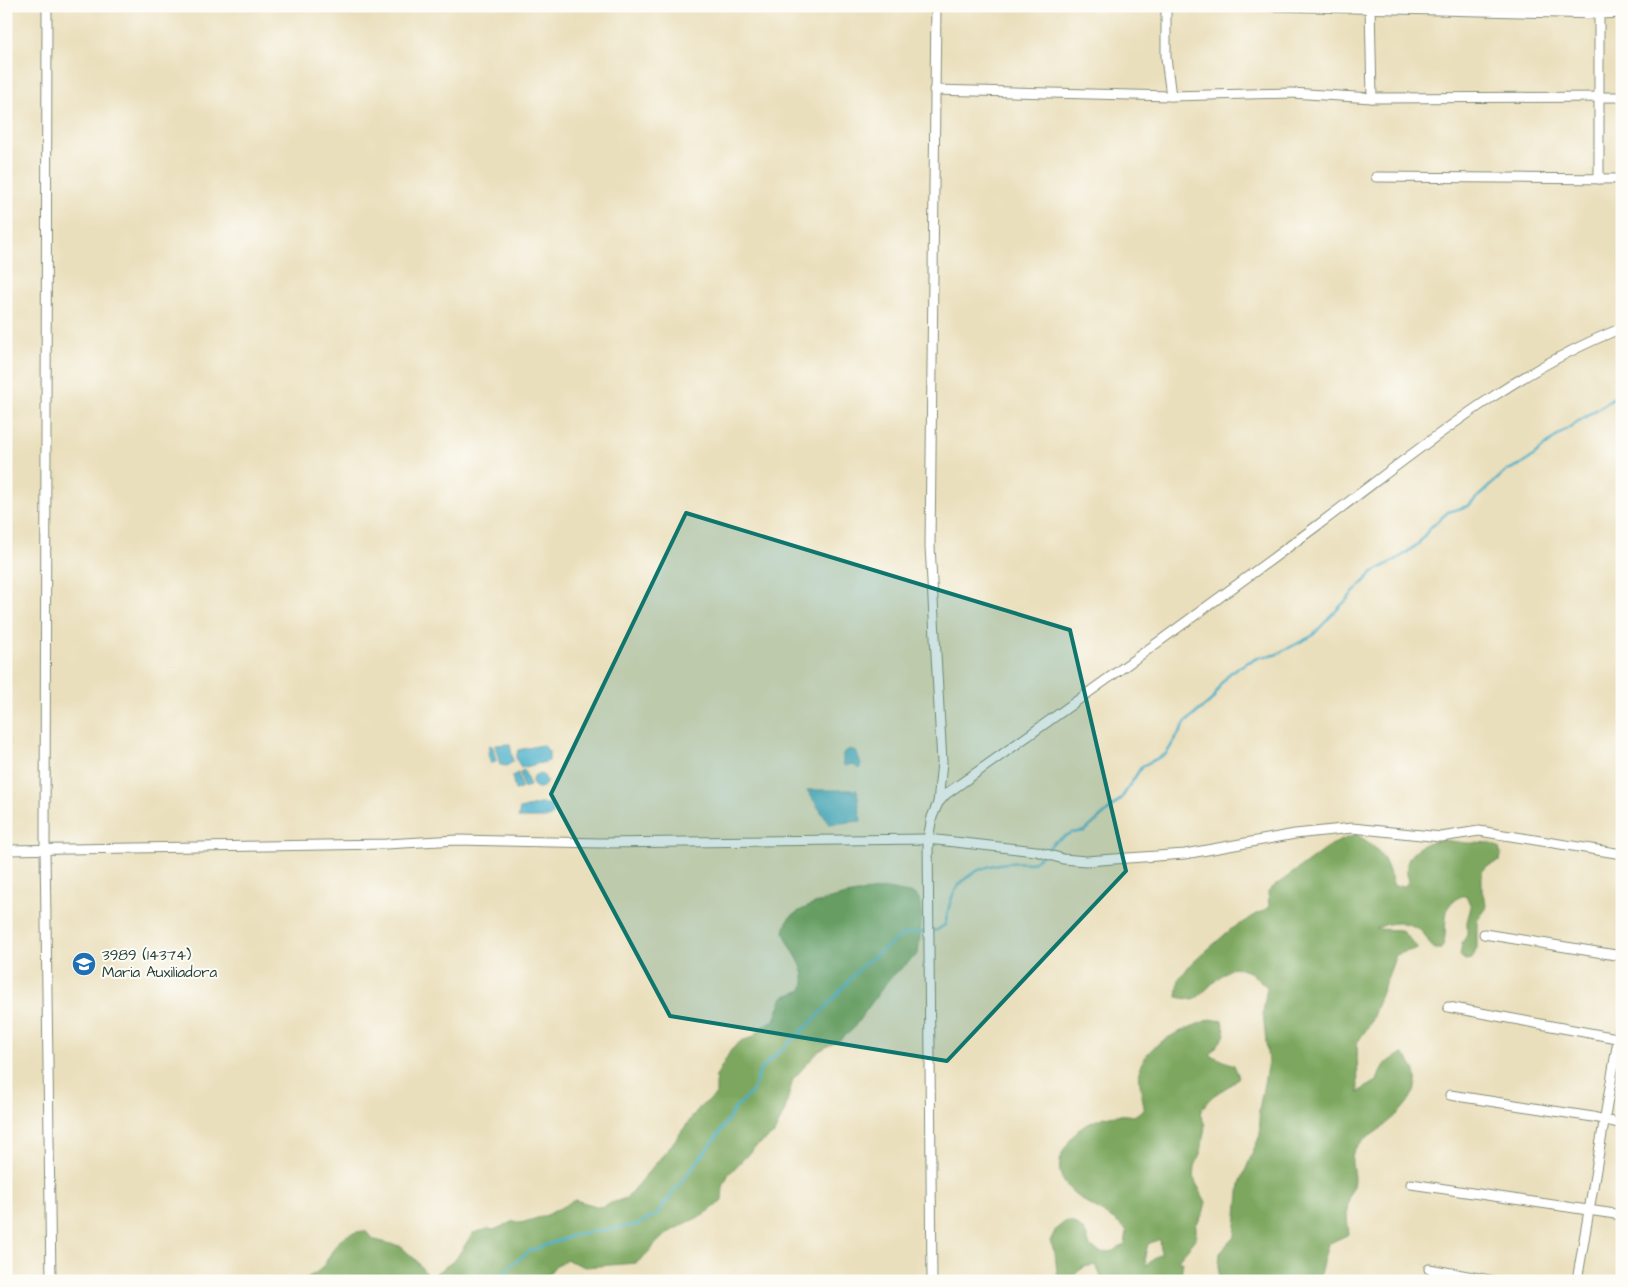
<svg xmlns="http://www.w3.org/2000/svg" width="1628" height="1287" font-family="'Architects Daughter',sans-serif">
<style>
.forest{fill:#7da75f;stroke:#4e724a;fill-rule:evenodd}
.water{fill:#4aafc9;stroke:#34767e}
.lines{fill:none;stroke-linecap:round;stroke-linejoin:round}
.stream{stroke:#4aafc9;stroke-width:2.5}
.street-casing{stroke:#848e78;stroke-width:11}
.street{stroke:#fff;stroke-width:9}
.marked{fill:#0f766e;fill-opacity:0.2;stroke:#0f766e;stroke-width:4;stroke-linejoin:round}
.labels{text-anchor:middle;stroke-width:4;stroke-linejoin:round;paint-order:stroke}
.poi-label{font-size:15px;fill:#1f3d34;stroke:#fdfcf7;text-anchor:start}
</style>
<rect width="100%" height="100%" fill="#fdfcf7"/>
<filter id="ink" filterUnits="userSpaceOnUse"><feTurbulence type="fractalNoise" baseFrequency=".02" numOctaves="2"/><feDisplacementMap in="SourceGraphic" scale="10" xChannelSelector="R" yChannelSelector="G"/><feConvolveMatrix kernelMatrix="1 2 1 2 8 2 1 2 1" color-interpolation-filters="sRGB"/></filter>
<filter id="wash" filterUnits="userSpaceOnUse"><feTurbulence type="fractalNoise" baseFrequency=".0096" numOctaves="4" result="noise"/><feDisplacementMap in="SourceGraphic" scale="20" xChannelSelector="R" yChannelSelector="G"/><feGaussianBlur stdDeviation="1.12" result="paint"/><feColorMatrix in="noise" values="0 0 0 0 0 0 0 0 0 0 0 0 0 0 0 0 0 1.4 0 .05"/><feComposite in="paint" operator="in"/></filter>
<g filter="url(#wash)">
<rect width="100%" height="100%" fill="#eadfbc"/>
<g class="forest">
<path d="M1356,834C1383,851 1384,856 1394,886H1405L1409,880C1400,862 1415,845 1434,841C1444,839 1456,842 1466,843C1479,844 1487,839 1499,848L1501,855L1500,861L1487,866L1482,872V891L1486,904L1485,910L1477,921V948L1472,959L1465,960L1460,956L1462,943L1467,935V922L1471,907L1466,895C1435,902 1452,931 1441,949H1435C1429,945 1428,939 1423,933C1411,921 1391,920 1376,929L1401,930L1418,948L1396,955L1370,1024L1357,1043L1358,1092L1377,1081C1382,1066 1387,1059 1403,1054C1435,1083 1402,1113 1376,1132C1369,1137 1360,1141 1355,1149C1347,1161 1357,1173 1353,1186C1346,1205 1346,1213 1349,1234L1328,1244L1318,1281H1218L1220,1252L1235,1236L1240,1183L1260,1135L1259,1110L1268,1062L1263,1012L1267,987L1250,972L1234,967C1216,977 1210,988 1194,1000L1177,997L1179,979L1190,965L1230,930L1269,907L1268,891L1331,845Z"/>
<path d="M888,889L914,894L919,898L922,917L918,954L889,979L852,1030L841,1039L819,1051L793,1079L785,1110L774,1134L754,1148L728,1175L723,1187L722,1200C705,1218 688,1220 668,1233C656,1241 648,1255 636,1263L585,1267L567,1260L556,1265L543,1281H301C308,1277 320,1272 324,1265C335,1247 339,1232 366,1231L375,1240L400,1246L415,1259L426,1274L432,1276L455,1260L473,1233L488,1229L494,1230L514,1221L521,1223L547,1215L575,1200L600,1207L626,1198L669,1148L700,1107L716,1095V1076L731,1050L741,1041L753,1037L762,1027L774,1020L783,997L802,990C811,968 789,952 784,931L788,919C808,900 861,891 888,889Z"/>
<path d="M1210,1019L1222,1021L1226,1034L1210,1055L1234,1065L1239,1077C1223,1094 1213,1089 1200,1113L1205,1125L1201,1154L1195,1166L1194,1179L1206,1202L1203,1214L1196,1225V1239L1178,1260L1183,1262L1180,1281H1099L1101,1277L1096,1265L1083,1267L1074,1276L1073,1281H1058L1055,1253L1050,1241L1056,1229L1066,1221C1082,1225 1086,1231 1090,1247L1102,1253L1114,1251L1125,1244L1127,1231C1105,1207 1042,1192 1064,1150C1069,1142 1072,1135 1080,1129C1097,1118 1114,1112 1134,1116L1144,1109C1143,1097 1138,1082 1140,1070C1144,1042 1187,1029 1210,1019ZM1160,1239L1161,1255H1158L1146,1266L1145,1256L1148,1244Z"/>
</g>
<g class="water">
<polygon points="510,744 513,762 506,766 500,765 495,745"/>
<polygon points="490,745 493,747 496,761 491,764 488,754"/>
<polygon points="542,745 549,751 549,761 521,768 516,758 518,750"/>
<polygon points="850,749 856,751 861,765 859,769 852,764 845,766 843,764 843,753"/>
<polygon points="524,770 530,786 523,788 520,772"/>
<polygon points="518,773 521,789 515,790 512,776"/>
<circle cx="539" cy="781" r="7"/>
<polygon points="807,790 857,790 861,821 829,824"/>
<polygon points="540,804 552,804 553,815 545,818 518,818 520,809"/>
</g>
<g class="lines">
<g class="stream">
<polyline points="1046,851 1054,842 1071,833 1085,831 1121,799 1142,766 1166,754 1186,722 1214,698 1220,685 1230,673 1246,663 1260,657 1275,655 1312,636 1373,572 1399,558 1418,544 1430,528 1448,512 1468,506 1506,471 1526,462 1562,432 1622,393"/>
<path d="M497,1281L513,1263L532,1250L577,1234L636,1225L656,1215L718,1135L736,1107L752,1092L761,1069L820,1014L863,965L902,935L937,930L945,925C948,914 949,900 955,891C971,865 1004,861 1032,863L1042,855"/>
</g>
</g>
</g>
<g filter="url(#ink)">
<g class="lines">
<g class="street-casing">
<g id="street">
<polyline points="47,6 45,850 51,1281"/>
<polyline points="936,6 930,546 942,762 938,803"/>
<polyline points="1166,6 1166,58 1171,96"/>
<polyline points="1271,6 1599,14 1599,6"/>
<polyline points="1370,6 1372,98"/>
<polyline points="934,90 1171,96 1291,93 1372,98 1622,97"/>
<polyline points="1376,177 1622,179"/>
<polyline points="1599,179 1599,14 1622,13"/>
<polyline points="6,850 386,844 457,840 601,843 928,839 1036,851 1063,859 1086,861 1185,854 1295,834 1352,828 1441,837 1479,831 1622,854"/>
<polyline points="1484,934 1622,956"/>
<polyline points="1448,1007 1622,1039"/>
<polyline points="1450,1095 1593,1117 1622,1124"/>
<polyline points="1411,1184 1622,1215"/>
<polyline points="1429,1269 1495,1281"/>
<path d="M932,1281L928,839L932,817L938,803L946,794C1071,706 1195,616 1318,525C1415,453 1508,373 1622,328"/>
<polyline points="1577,1281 1622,1017"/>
</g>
</g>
<use href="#street" class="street"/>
</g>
</g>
<path class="marked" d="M686,513L1070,630L1126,871L947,1061L670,1016L551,794Z"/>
<defs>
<g id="school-disc" transform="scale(1.25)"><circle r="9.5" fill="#1f6fb2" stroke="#fdfcf7"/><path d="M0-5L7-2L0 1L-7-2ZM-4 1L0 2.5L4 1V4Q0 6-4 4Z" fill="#fff"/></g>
</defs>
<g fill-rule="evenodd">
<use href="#school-disc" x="84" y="964"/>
</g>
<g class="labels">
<g class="poi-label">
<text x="102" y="960">3989 (14374)<tspan x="102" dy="17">Maria Auxiliadora</tspan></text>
</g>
</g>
<rect width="1628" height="1287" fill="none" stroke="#fdfcf7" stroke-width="25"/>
</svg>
